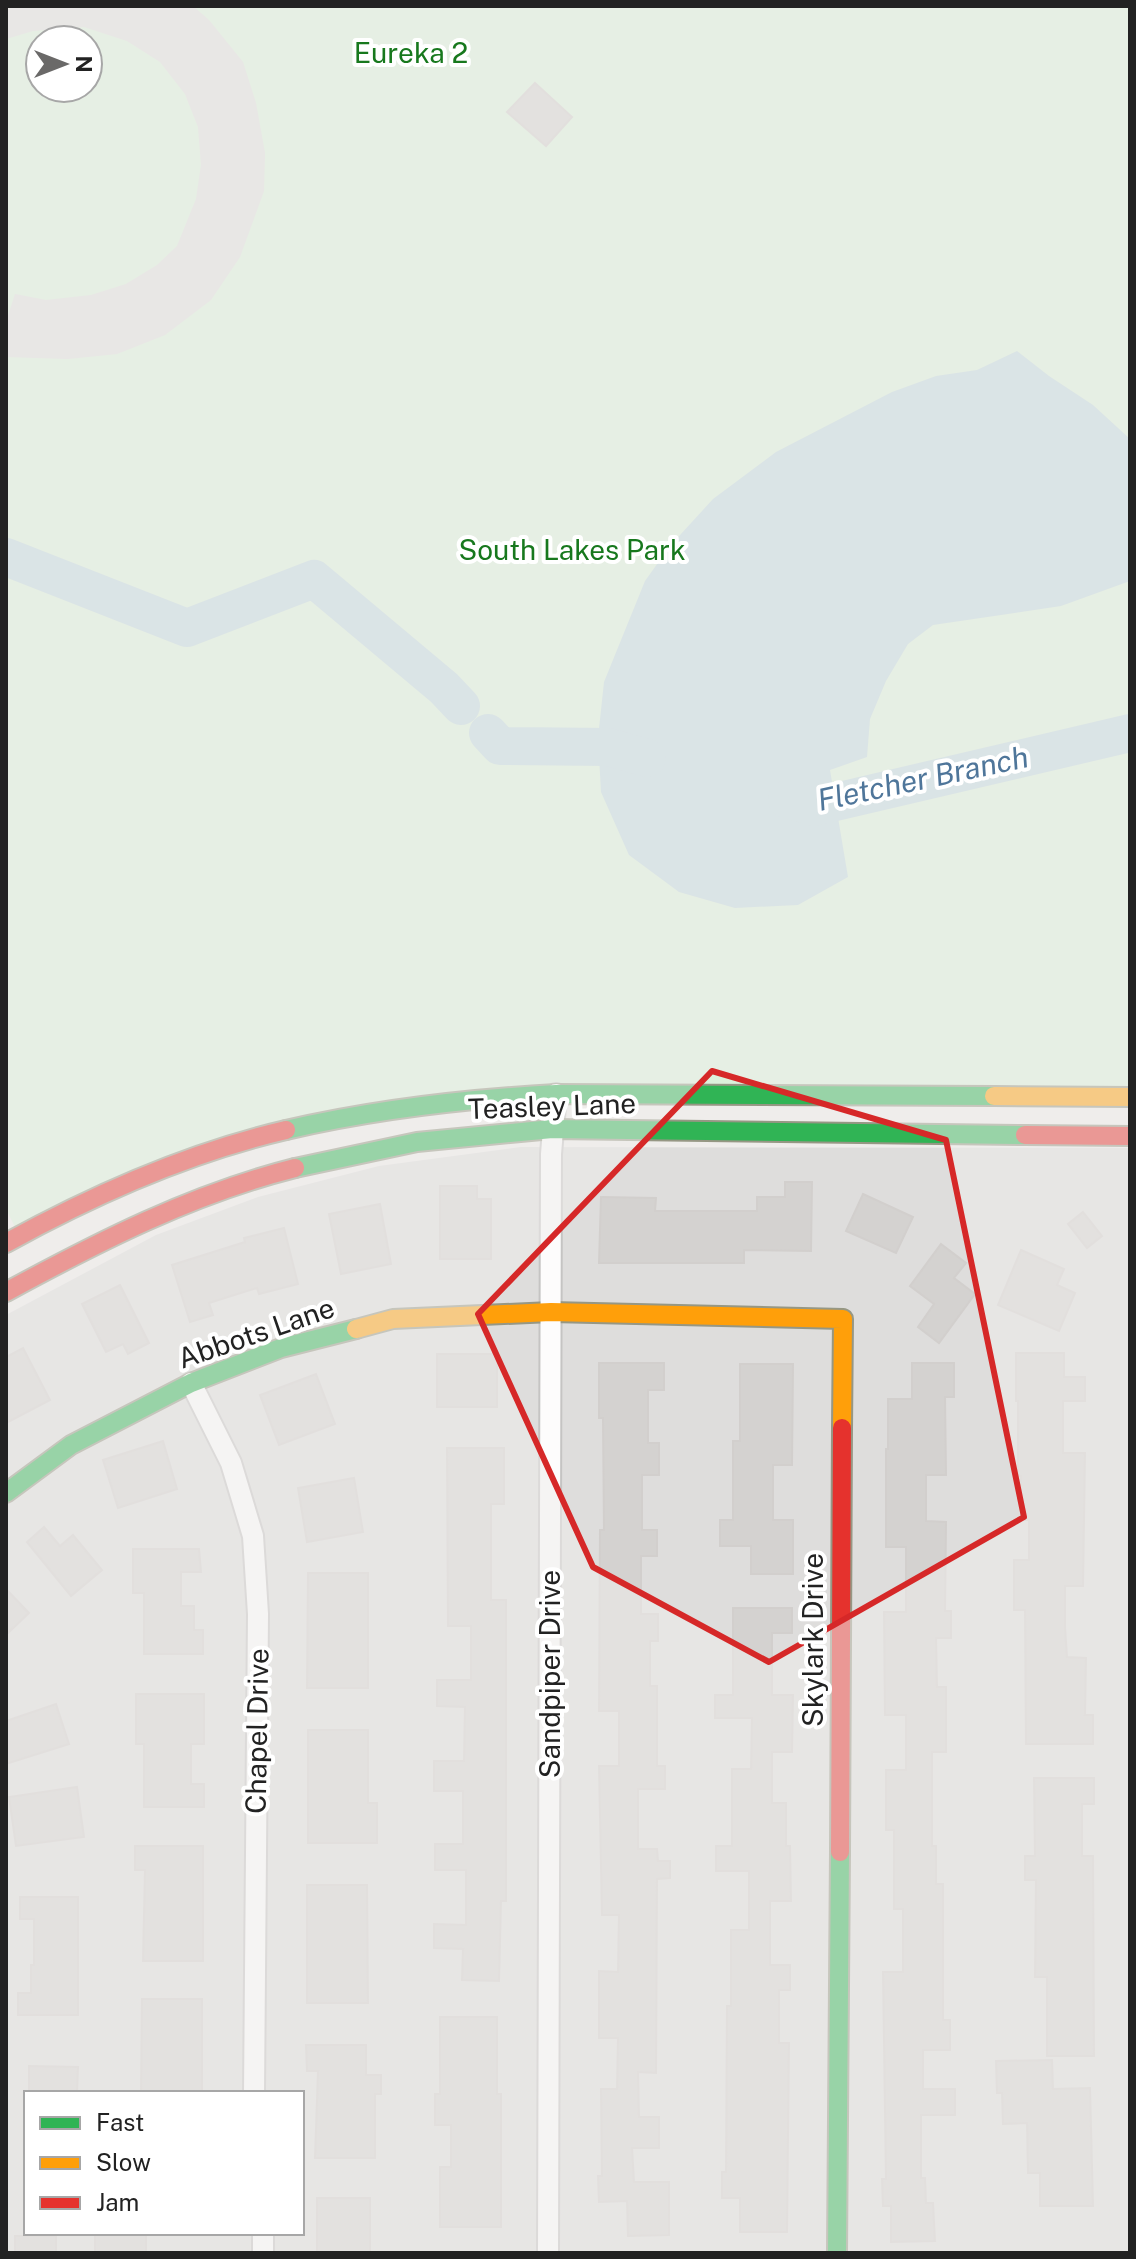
<svg xmlns="http://www.w3.org/2000/svg" width="1136" height="2259" font-family="'Public Sans',sans-serif">
<style>
.residential{fill:#dedddc;fill-rule:evenodd}
.park{fill:#dcf1db;fill-rule:evenodd}
.parking{fill:#e0dfde}
.water{fill:#c2d9df}
.lines{fill:none;stroke-linecap:round;stroke-linejoin:round}
.river{stroke:#c2d9df;stroke-width:38}
.building{fill:#d4d2d0;stroke:#d2cfcd;stroke-width:2}
.street-casing{stroke:#c5c4c3;stroke-width:24}
.fast-casing{stroke:#969784;stroke-width:22}
.slow-casing{stroke:#969784;stroke-width:22}
.jam-casing{stroke:#969784;stroke-width:22}
.street{stroke:#fdfcfc;stroke-width:20}
.fast{stroke:#30b455;stroke-width:18}
.slow{stroke:#ff9f0a;stroke-width:18}
.jam{stroke:#e5322d;stroke-width:18}
.marked{fill:none;stroke:#d62828;stroke-width:6;stroke-linejoin:round}
.labels{text-anchor:middle;stroke-width:8;stroke-linejoin:round;paint-order:stroke}
.park-label{font-size:28px;fill:#17781d;stroke:#fff}
.street-label{font-size:28px;fill:#222;stroke:#fff}
.water-label{font-size:30px;font-style:italic;fill:#4f769a;stroke:#fff}
</style>
<rect width="100%" height="100%" fill="#efedeb"/>
<path class="residential" d="M521,1147L1130,1148V2253H6V1315L156,1235L258,1197L379,1166ZM26,2093H302V2233H26Z"/>
<path class="park" d="M6,6H1130V1094L556,1095L351,1116L174,1163L19,1235L6,1209ZM40,40H88V88H40Z"/>
<polygon class="parking" points="6,6 193,6 209,20 243,62 256,103 265,153 264,191 240,257 211,300 165,335 117,354 68,359 6,357 6,322 15,294 46,300 91,295 126,284 157,265 177,246 196,199 201,165 198,127 185,94 160,62 127,41 84,27 33,31 6,39"/>
<polygon class="water" points="1017,351 1049,376 1093,405 1130,439 1130,581 1061,606 933,625 908,644 886,681 870,719 867,757 830,770 848,877 798,905 735,908 679,892 629,855 601,792 598,738 604,682 645,581 670,546 713,499 776,452 892,392 936,376 977,370"/>
<g class="lines">
<g class="river">
<polyline points="6,557 187,628 314,579 444,688 461,706"/>
<polyline points="488,733 500,746 608,747 647,758"/>
<polyline points="787,799 814,807 1130,733"/>
</g>
</g>
<g class="building">
<polygon points="535,83 572,117 546,146 507,112"/>
<polygon points="785,1182 812,1182 811,1251 744,1250 744,1263 599,1263 601,1197 656,1198 655,1211 757,1211 757,1197 785,1197"/>
<polygon points="440,1186 477,1186 477,1199 491,1199 491,1259 440,1259"/>
<polygon points="863,1194 913,1217 896,1253 846,1231"/>
<polygon points="380,1204 391,1264 341,1274 329,1214"/>
<polygon points="1083,1212 1102,1236 1087,1248 1068,1224"/>
<polygon points="284,1228 298,1284 259,1294 257,1288 209,1303 213,1315 190,1322 172,1265 245,1242 244,1238"/>
<polygon points="941,1244 966,1263 954,1278 975,1294 939,1343 918,1327 934,1304 910,1286"/>
<polygon points="1021,1250 1064,1269 1057,1285 1075,1293 1059,1331 998,1305"/>
<polygon points="120,1285 149,1343 128,1354 123,1344 106,1352 82,1304"/>
<polygon points="23,1348 50,1400 6,1423 6,1357"/>
<polygon points="1016,1353 1064,1353 1064,1377 1085,1377 1085,1401 1063,1401 1063,1453 1085,1453 1083,1586 1065,1586 1065,1627 1067,1657 1086,1658 1085,1715 1093,1715 1093,1744 1026,1744 1025,1610 1014,1610 1014,1560 1029,1560 1029,1520 1021,1520 1021,1476 1018,1476 1018,1401 1016,1401"/>
<rect x="437" y="1354" width="60" height="53"/>
<polygon points="599,1363 664,1363 664,1390 648,1390 648,1443 659,1443 659,1475 642,1475 642,1530 657,1530 657,1556 641,1556 641,1614 658,1614 658,1641 650,1641 650,1686 657,1686 657,1766 665,1766 665,1789 638,1789 638,1849 657,1849 658,1861 670,1861 670,1878 657,1879 656,2073 638,2072 639,2117 659,2117 659,2148 632,2148 634,2182 669,2182 669,2235 628,2236 627,2201 599,2202 598,2176 602,2176 601,2089 617,2089 618,2038 599,2038 599,1971 618,1972 619,1915 602,1915 599,1766 619,1766 619,1711 599,1711 600,1530 604,1530 603,1418 599,1418"/>
<polygon points="912,1363 954,1363 954,1397 945,1397 946,1475 926,1475 926,1521 946,1522 945,1611 951,1611 951,1638 936,1638 937,1687 946,1687 946,1752 932,1752 932,1846 936,1846 936,1884 943,1884 943,2020 950,2020 950,2050 923,2050 923,2089 955,2089 955,2115 921,2115 921,2178 925,2178 926,2203 933,2203 935,2241 891,2242 891,2206 883,2206 882,2179 886,2179 883,1972 903,1972 903,1909 894,1909 894,1830 886,1830 886,1770 906,1770 906,1715 885,1715 884,1612 906,1612 906,1547 886,1547 886,1449 888,1449 888,1399 912,1399"/>
<polygon points="740,1364 793,1364 792,1465 773,1465 773,1520 793,1520 793,1574 751,1574 751,1546 720,1546 720,1520 733,1520 733,1441 740,1441"/>
<polygon points="316,1374 335,1424 279,1445 260,1395"/>
<polygon points="163,1441 177,1489 118,1508 103,1460"/>
<polygon points="447,1448 504,1448 504,1504 491,1504 491,1600 506,1600 506,1901 501,1901 499,1981 462,1980 463,1949 434,1948 434,1924 466,1925 466,1870 435,1870 435,1844 463,1844 463,1791 434,1791 434,1761 464,1761 465,1707 437,1706 437,1680 471,1680 471,1626 448,1626"/>
<polygon points="354,1478 363,1532 307,1542 298,1488"/>
<polygon points="44,1527 60,1546 73,1535 102,1570 71,1596 27,1542"/>
<polygon points="133,1549 199,1549 201,1572 181,1572 181,1606 194,1606 194,1630 203,1630 203,1654 144,1654 144,1593 133,1593"/>
<polygon points="308,1573 368,1573 368,1688 307,1688"/>
<polygon points="6,1589 29,1613 6,1635"/>
<polygon points="733,1608 792,1608 792,1633 772,1633 772,1695 793,1695 792,1752 772,1752 772,1803 786,1803 786,1846 790,1846 791,1901 770,1901 770,1965 790,1965 790,1990 779,1990 779,2043 789,2043 787,2232 740,2232 740,2198 722,2198 722,2172 726,2172 727,2006 731,2006 731,1930 749,1930 749,1871 716,1871 716,1846 732,1846 732,1769 751,1769 752,1718 715,1718 715,1695 733,1695"/>
<polygon points="136,1694 204,1694 204,1744 191,1744 191,1784 204,1784 204,1807 144,1807 144,1744 136,1744"/>
<polygon points="56,1704 69,1744 6,1764 6,1721"/>
<polygon points="308,1730 368,1730 368,1803 377,1803 377,1843 308,1843"/>
<polygon points="1034,1778 1094,1778 1094,1804 1082,1804 1082,1856 1093,1856 1094,2056 1047,2056 1047,1977 1035,1977 1036,1880 1025,1880 1025,1856 1035,1856"/>
<polygon points="77,1787 84,1837 16,1846 9,1797"/>
<polygon points="135,1846 203,1846 203,1961 143,1961 145,1870 135,1870"/>
<polygon points="307,1885 367,1885 368,2003 307,2003"/>
<polygon points="20,1897 78,1897 78,2015 18,2015 18,1993 31,1993 31,1965 34,1965 34,1919 20,1919"/>
<polygon points="142,1999 202,1999 202,2093 141,2093"/>
<polygon points="440,2017 497,2017 497,2094 501,2094 501,2227 440,2227 440,2167 451,2167 451,2125 435,2125 435,2094 440,2094"/>
<polygon points="306,2045 366,2045 366,2075 381,2075 381,2094 375,2094 375,2158 315,2158 318,2071 307,2071"/>
<polygon points="1052,2060 1053,2089 1090,2088 1093,2206 1040,2206 1040,2173 1028,2173 1027,2123 1003,2124 1002,2093 997,2093 996,2061"/>
<polygon points="29,2066 78,2067 77,2093 29,2093"/>
<rect x="317" y="2198" width="53" height="54"/>
<rect x="95" y="2234" width="51" height="19"/>
<rect x="15" y="2236" width="41" height="17"/>
</g>
<g class="lines">
<g class="street-casing">
<g id="street">
<polyline points="191,1383 231,1463 253,1536 258,1614 254,2093"/>
<polyline points="263,2253 263,2233"/>
<polyline points="548,2253 551,1154 556,1094"/>
</g>
</g>
<g class="fast-casing">
<g id="fast">
<path d="M286,1130C376,1109 464,1099 556,1094L994,1096"/>
<polyline points="295,1168 417,1142 552,1129 1025,1135"/>
<polyline points="6,1493 71,1445 191,1383 281,1348 356,1329"/>
<polyline points="837,2253 840,1852"/>
</g>
</g>
<g class="slow-casing">
<g id="slow">
<polyline points="994,1096 1130,1097"/>
<polyline points="356,1329 393,1319 551,1312 843,1319 842,1428"/>
</g>
</g>
<g class="jam-casing">
<g id="jam">
<polyline points="1025,1135 1130,1136"/>
<path d="M6,1243C95,1194 187,1153 286,1130"/>
<path d="M6,1292C98,1242 192,1194 295,1168"/>
<polyline points="840,1852 842,1428"/>
</g>
</g>
<use href="#street" class="street"/>
<use href="#fast" class="fast"/>
<use href="#slow" class="slow"/>
<use href="#jam" class="jam"/>
</g>
<path d="M0 0H1136V2259H0ZM712,1071L946,1140L1024,1517L769,1662L593,1567L478,1314Z" fill="#efedeb" fill-opacity=".55" fill-rule="evenodd"/>
<path class="marked" d="M712,1071L946,1140L1024,1517L769,1662L593,1567L478,1314Z"/>
<g class="labels">
<g class="park-label">
<text x="411" y="63">Eureka 2</text>
<text x="572" y="560">South Lakes Park</text>
</g>
<g class="street-label">
<text transform="translate(552 1106) rotate(-2)" y="10">Teasley Lane</text>
<text transform="translate(256 1333) rotate(-19)" y="10">Abbots Lane</text>
<text transform="translate(813 1640) rotate(-90)" y="10">Skylark Drive</text>
<text transform="translate(550 1674) rotate(-90)" y="10">Sandpiper Drive</text>
<text transform="translate(257 1731) rotate(-89)" y="10">Chapel Drive</text>
</g>
<g class="water-label">
<text transform="translate(923 779) rotate(-12)" y="10">Fletcher Branch</text>
</g>
</g>
<rect width="1136" height="2259" fill="none" stroke="#222222" stroke-width="16"/>
<rect x="24" y="2091" width="280" height="144" fill="#ffffff" stroke="#a7a7a7" stroke-width="2"/>
<rect x="40" y="2117" width="40" height="12" fill="#30b455" stroke="#a7a7a7" stroke-width="2"/>
<text x="96" y="2131" font-size="24" fill="#222222">Fast</text>
<rect x="40" y="2157" width="40" height="12" fill="#ff9f0a" stroke="#a7a7a7" stroke-width="2"/>
<text x="96" y="2171" font-size="24" fill="#222222">Slow</text>
<rect x="40" y="2197" width="40" height="12" fill="#e5322d" stroke="#a7a7a7" stroke-width="2"/>
<text x="96" y="2211" font-size="24" fill="#222222">Jam</text>
<g transform="translate(64 64) rotate(90)"><circle r="38" fill="#ffffff" stroke="#a7a7a7" stroke-width="2"/>
<path d="M0-6L14 30L0 20L-14 30Z" fill="#6a6968"/>
<text y="-12" font-size="22" font-weight="bold" text-anchor="middle" fill="#222222">N</text>
</g>
</svg>
